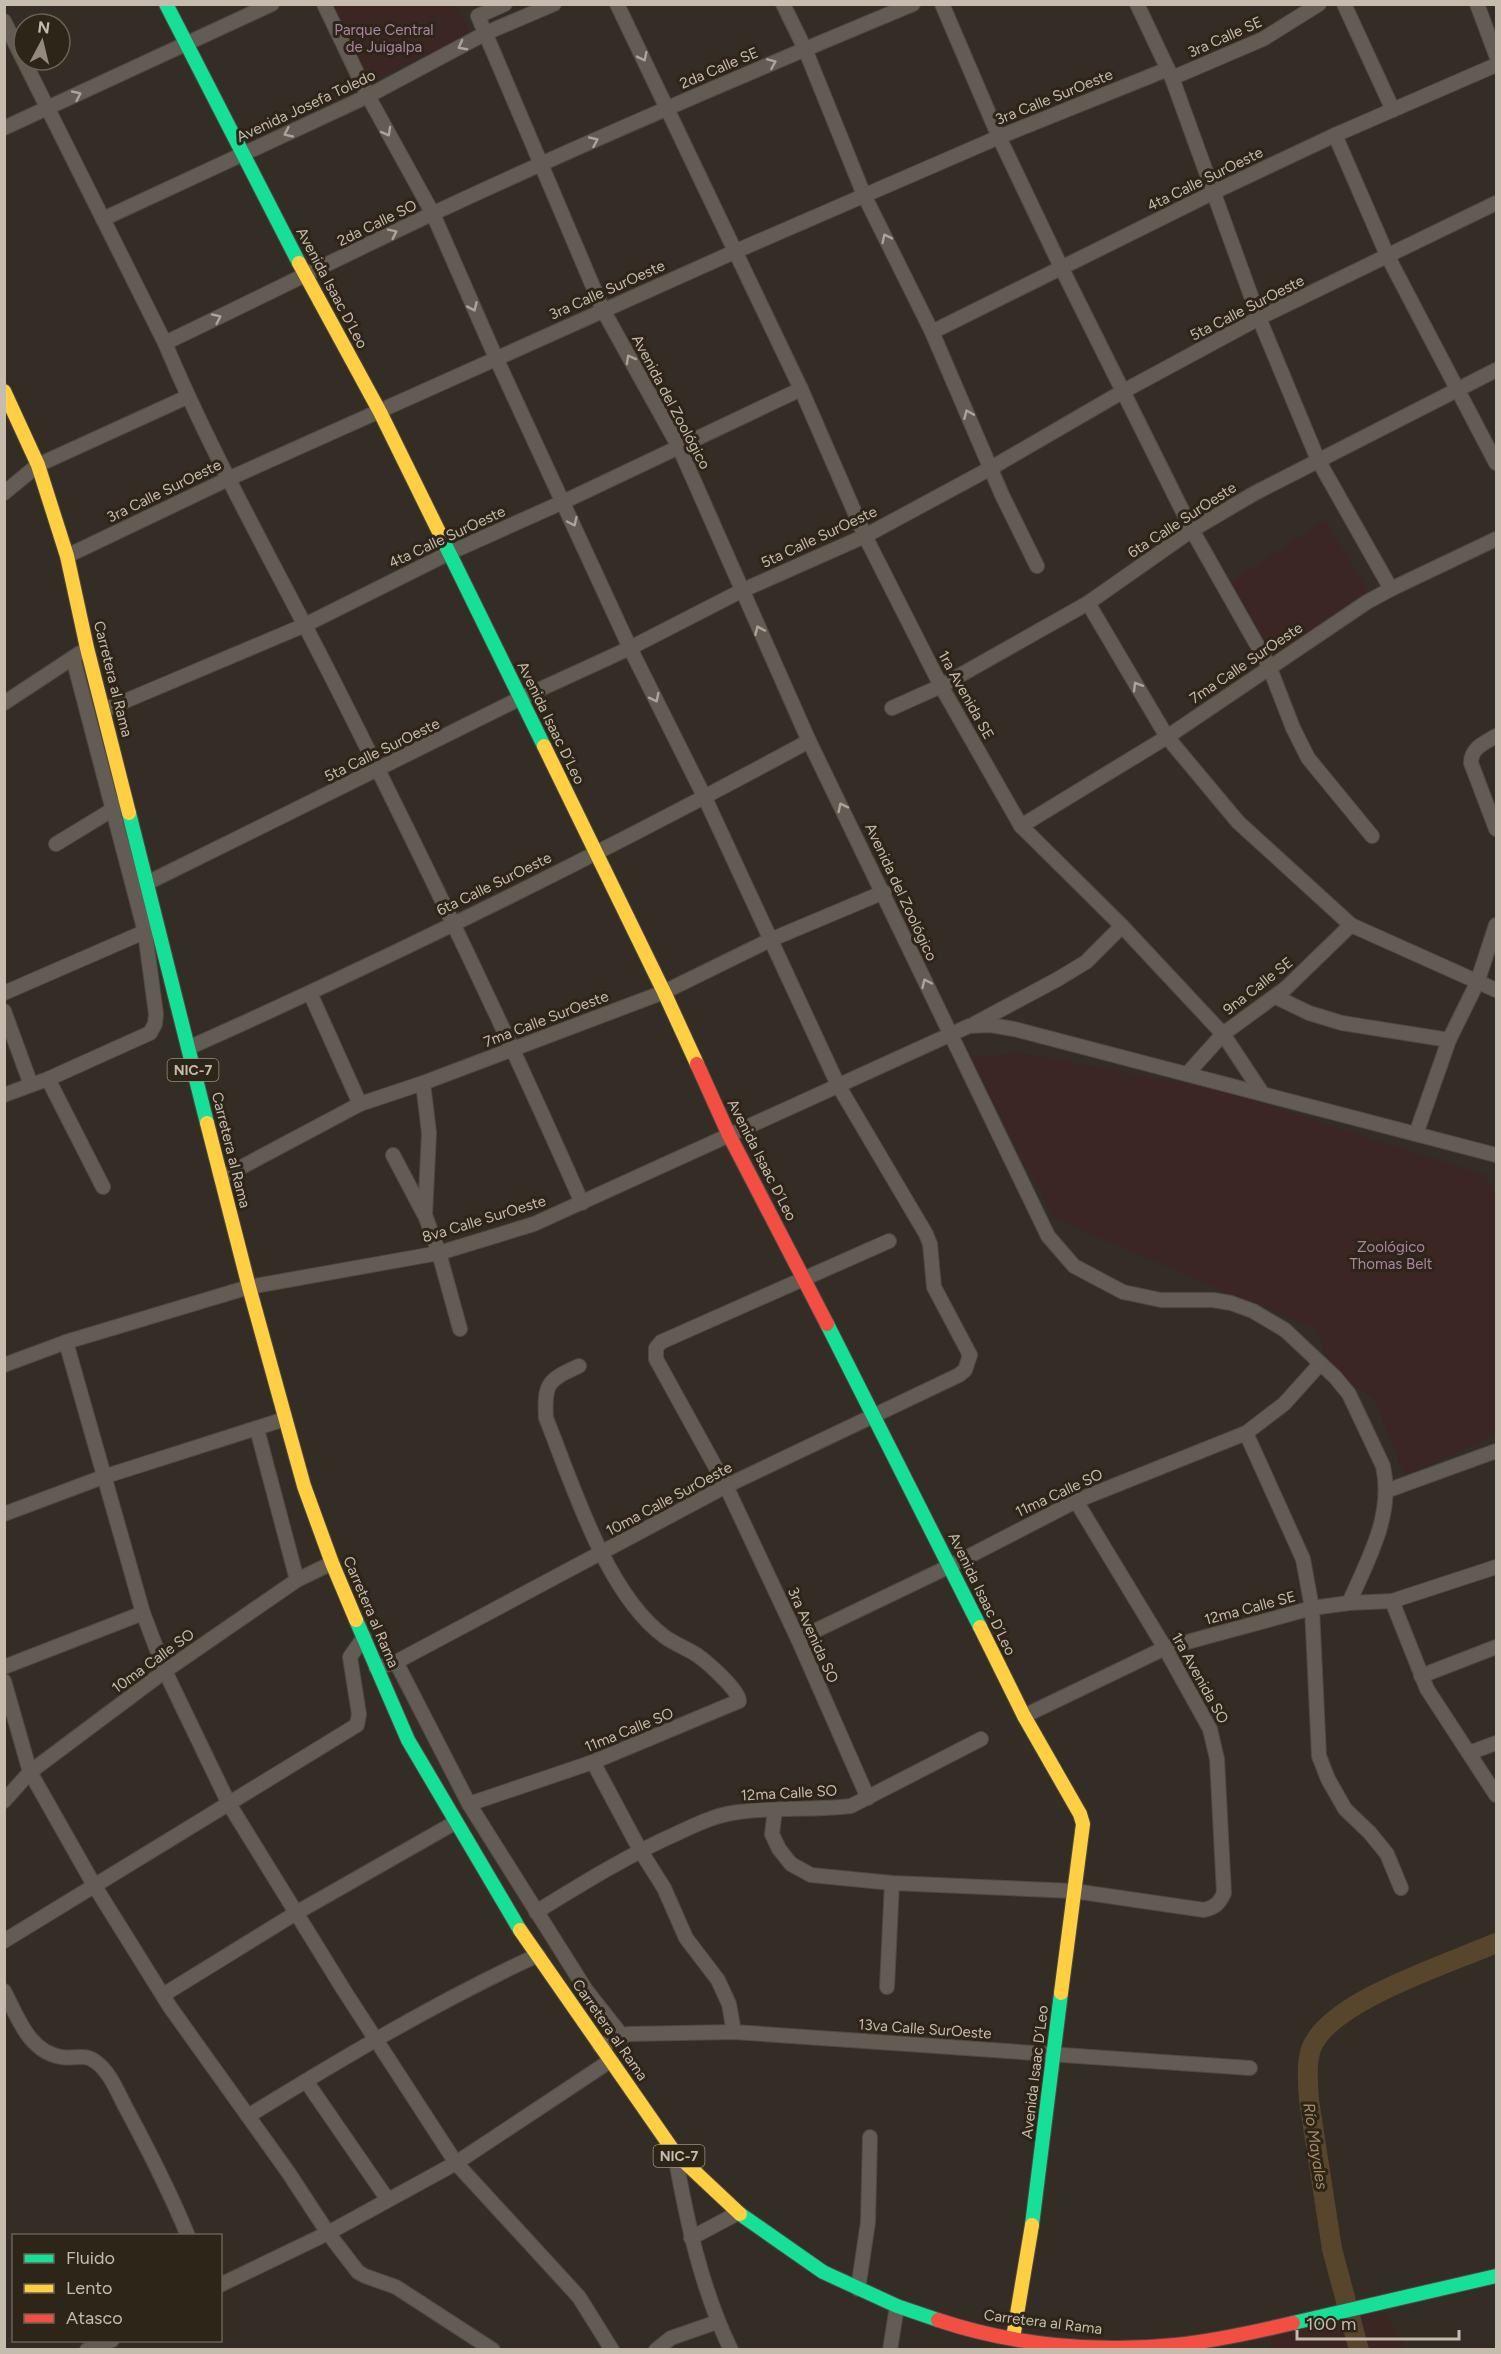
<svg xmlns="http://www.w3.org/2000/svg" width="1501" height="2354" font-family="Figtree,sans-serif">
<style>
.green{fill:#3b2623}
.lines{fill:none;stroke-linecap:round;stroke-linejoin:round}
.river{stroke:#57452c;stroke-width:20}
.street-casing{stroke:#4e4942;stroke-width:16}
.fast-casing{stroke:#4e4942;stroke-width:16}
.slow-casing{stroke:#4e4942;stroke-width:16}
.jam-casing{stroke:#4e4942;stroke-width:16}
.street{stroke:#625c54;stroke-width:14}
.fast{stroke:#16e098;stroke-width:14}
.slow{stroke:#ffcf43;stroke-width:14}
.jam{stroke:#f24e42;stroke-width:14}
.oneway{stroke:#ada497}
.labels{text-anchor:middle;stroke-width:6;stroke-linejoin:round;paint-order:stroke}
.shield{fill:#2e2519;stroke:#988f81;stroke-width:1.5}
.shield-label{font-size:14px;font-weight:bold;fill:#c6bcad}
.park-label{font-size:15px;fill:#ad83a3;stroke:#2e2519}
.street-label{font-size:15px;fill:#c6bcad;stroke:#2e2519}
.water-label{font-size:16px;font-style:italic;fill:#a78a64;stroke:#2e2519}
</style>
<rect width="100%" height="100%" fill="#332d25"/>
<g class="green">
<polygon points="330,5 456,5 471,36 366,83"/>
<polygon points="1325,520 1372,597 1275,661 1231,582"/>
<polygon points="1020,1053 1224,1091 1487,1176 1496,1197 1496,1433 1405,1477 1375,1400 1332,1369 1315,1328 1216,1288 1053,1217 970,1058"/>
<polygon points="1379,2304 1407,2349 1270,2350 1273,2328"/>
</g>
<g class="lines">
<path class="river" d="M1359,2350L1332,2249L1309,2100C1308,2084 1306,2064 1311,2049C1328,2001 1451,1963 1496,1943"/>
<g class="street-casing">
<g id="street">
<polyline points="324,4 368,96 433,214 496,358 630,648 705,798 838,1085 926,1234 930,1244 934,1287 970,1355 965,1370 959,1375 726,1486 396,1662 376,1668"/>
<path d="M505,4L478,16L603,310L679,447L809,741L1048,1236L1074,1266L1123,1292L1161,1300H1213L1231,1303L1253,1311L1285,1330L1335,1377L1349,1394L1383,1466C1394,1515 1368,1559 1349,1603"/>
<polyline points="617,4 801,389 865,536 941,686 1021,826 1122,926 1223,1034 1262,1093"/>
<polyline points="783,4 805,49 864,195 932,332 1002,495 1037,566"/>
<polyline points="942,4 999,137 1062,269 1192,530 1269,666 1293,728 1308,758 1372,836"/>
<polyline points="1137,4 1172,78 1259,318 1318,460 1391,589"/>
<polyline points="1344,4 1393,110"/>
<polyline points="1477,4 1496,55"/>
<path d="M4,21L165,343C214,460 277,569 334,682C421,854 504,1026 582,1203"/>
<polyline points="1172,78 1263,39 1319,4"/>
<polyline points="4,128 272,4"/>
<polyline points="1335,135 1388,257 1496,463"/>
<polyline points="103,219 368,96 486,33 554,4"/>
<polyline points="932,332 1214,192 1335,135 1496,65"/>
<path d="M165,343C255,300 344,255 434,213C592,139 752,71 913,4"/>
<polyline points="4,493 38,465 187,397"/>
<polyline points="67,556 228,479 734,252 999,137 1168,69"/>
<polyline points="1088,603 1167,737 1238,822 1351,925 1496,990"/>
<polyline points="4,703 80,653"/>
<polyline points="892,708 941,686 1088,603 1192,530 1255,493 1496,370"/>
<polyline points="104,710 305,625 449,553 563,502 801,389"/>
<path d="M1496,736C1484,743 1471,748 1471,763L1496,829"/>
<polyline points="1021,826 1167,737 1367,602 1391,589 1496,539"/>
<polyline points="56,844 120,805"/>
<polyline points="147,883 521,698 630,648 741,591 865,536 991,468 1122,392 1259,318 1496,203"/>
<polyline points="4,993 151,929"/>
<polyline points="310,993 360,1104"/>
<polyline points="1276,997 1309,1013 1342,1023 1449,1040"/>
<polyline points="4,1011 31,1085 48,1079 103,1187"/>
<polyline points="974,1024 1058,979 1086,962 1122,926"/>
<path d="M188,1048C399,954 606,851 809,741"/>
<polyline points="1187,1074 1223,1034 1286,988 1351,925"/>
<polyline points="48,1079 150,1033 155,1024 156,1014 145,932 73,658"/>
<polyline points="423,1083 429,1133 425,1215 439,1253 460,1329"/>
<polyline points="4,1095 31,1085"/>
<polyline points="1416,1134 1449,1040 1477,983 1496,925"/>
<polyline points="393,1155 424,1214"/>
<polyline points="221,1178 360,1104 423,1083 664,992 770,940 884,892"/>
<polyline points="66,1342 143,1613 165,1671 229,1804 345,1992 456,2163 610,2061"/>
<polyline points="4,1365 66,1342 249,1287 439,1253 534,1224 969,1026 990,1025 1014,1029 1496,1155"/>
<polyline points="257,1429 297,1580"/>
<polyline points="1246,1433 1303,1559 1312,1608 1319,1756 1328,1779 1345,1809 1370,1833 1387,1854 1401,1888"/>
<polyline points="1386,1491 1496,1451"/>
<polyline points="4,1514 103,1477 285,1419"/>
<polyline points="1392,1601 1427,1689 1496,1795"/>
<polyline points="798,1639 950,1566 1076,1501 1246,1433 1284,1404 1320,1364"/>
<polyline points="396,1662 469,1804 586,1990 623,2037"/>
<polyline points="4,1667 143,1613"/>
<polyline points="1421,1676 1496,1647"/>
<polyline points="4,1681 30,1772 94,1885 170,2007 288,2172 328,2233 358,2272 365,2276 396,2287 493,2350"/>
<polyline points="1024,1716 1165,1648 1312,1608 1349,1603 1392,1601 1496,1567"/>
<polyline points="1469,1753 1496,1743"/>
<polyline points="593,1762 640,1850 664,1888 686,1938 718,1980 729,2004 734,2032"/>
<polyline points="868,1798 798,1639 726,1486 656,1359 656,1348 661,1342 889,1241"/>
<polyline points="4,1801 30,1772 165,1671 297,1580 332,1563"/>
<path d="M469,1804L593,1762L739,1701C739,1690 707,1662 697,1655C686,1648 675,1644 665,1637C606,1594 573,1485 546,1418C544,1383 548,1380 579,1366"/>
<path d="M775,1810L772,1834L779,1849L791,1864L811,1875L892,1883L1074,1891L1204,1910C1215,1907 1219,1904 1224,1893L1217,1759L1210,1729L1165,1648L1076,1501"/>
<path d="M536,1912C583,1883 630,1854 680,1832C697,1824 714,1816 732,1813C771,1806 811,1811 851,1806L981,1739"/>
<polyline points="4,1941 357,1725 359,1714 350,1657 364,1637"/>
<polyline points="887,1987 892,1883"/>
<path d="M4,1991C18,2017 28,2051 61,2057C74,2059 85,2053 96,2062C110,2072 118,2093 126,2108C148,2149 170,2192 188,2236"/>
<polyline points="163,1995 296,1913 456,1822"/>
<polyline points="600,2046 628,2034 734,2032 1250,2068"/>
<polyline points="306,2081 388,2200"/>
<path d="M248,2116C343,2058 436,2002 538,1955"/>
<path d="M675,2155C687,2221 701,2288 731,2350"/>
<polyline points="691,2238 738,2213"/>
<polyline points="220,2285 328,2233 456,2163 579,2297 612,2350"/>
<polyline points="858,2289 868,2222 870,2137"/>
<polyline points="87,2350 112,2340"/>
<polyline points="656,2350 671,2338 717,2322"/>
<polyline points="890,2350 897,2306"/>
</g>
</g>
<g class="fast-casing">
<g id="fast">
<polyline points="166,4 299,263"/>
<polyline points="440,534 544,746"/>
<polyline points="129,813 207,1123"/>
<polyline points="827,1324 980,1627"/>
<polyline points="356,1620 408,1740 520,1930"/>
<polyline points="740,2214 823,2272 897,2306 938,2320"/>
<polyline points="1032,2225 1061,1993"/>
<polyline points="1293,2323 1496,2276"/>
</g>
</g>
<g class="slow-casing">
<g id="slow">
<polyline points="299,263 380,412 440,534"/>
<polyline points="4,391 38,465 67,556 87,648 129,813"/>
<polyline points="544,746 664,992 697,1064"/>
<polyline points="207,1123 249,1287 304,1486 332,1563 356,1620"/>
<polyline points="980,1627 1024,1716 1080,1814 1083,1824 1061,1993"/>
<polyline points="520,1930 675,2153 740,2214"/>
<polyline points="1013,2338 1032,2225"/>
</g>
</g>
<g class="jam-casing">
<g id="jam">
<polyline points="697,1064 729,1135 827,1324"/>
<path d="M938,2320C1012,2345 1097,2353 1175,2345C1214,2341 1255,2332 1293,2323"/>
</g>
</g>
<use href="#street" class="street"/>
<use href="#fast" class="fast"/>
<use href="#slow" class="slow"/>
<use href="#jam" class="jam"/>
</g>
<defs><path id="oneway-chevron" d="M-2-3.5L2.5 0L-2 3.5" fill="none" stroke-width="1.6" stroke-linecap="round" stroke-linejoin="round" transform="scale(1.5)"/></defs>
<g class="oneway">
<use href="#oneway-chevron" transform="translate(462 46) rotate(152)"/>
<use href="#oneway-chevron" transform="translate(643 57) rotate(64)"/>
<use href="#oneway-chevron" transform="translate(772 63) rotate(-23)"/>
<use href="#oneway-chevron" transform="translate(77 95) rotate(-25)"/>
<use href="#oneway-chevron" transform="translate(387 132) rotate(61)"/>
<use href="#oneway-chevron" transform="translate(288 133) rotate(155)"/>
<use href="#oneway-chevron" transform="translate(594 141) rotate(-24)"/>
<use href="#oneway-chevron" transform="translate(393 233) rotate(-26)"/>
<use href="#oneway-chevron" transform="translate(886 238) rotate(-116)"/>
<use href="#oneway-chevron" transform="translate(473 307) rotate(66)"/>
<use href="#oneway-chevron" transform="translate(217 318) rotate(-25)"/>
<use href="#oneway-chevron" transform="translate(630 359) rotate(-119)"/>
<use href="#oneway-chevron" transform="translate(968 414) rotate(-113)"/>
<use href="#oneway-chevron" transform="translate(573 522) rotate(65)"/>
<use href="#oneway-chevron" transform="translate(759 630) rotate(-114)"/>
<use href="#oneway-chevron" transform="translate(1137 686) rotate(-121)"/>
<use href="#oneway-chevron" transform="translate(655 698) rotate(63)"/>
<use href="#oneway-chevron" transform="translate(842 807) rotate(-116)"/>
<use href="#oneway-chevron" transform="translate(926 983) rotate(-115)"/>
</g>
<g class="labels">
<g class="shield">
<rect x="167.5" y="1059" width="51" height="22" rx="4.5"/>
<rect x="653.5" y="2145" width="51" height="22" rx="4.5"/>
</g>
<g class="shield-label">
<text x="193" y="1075">NIC-7</text>
<text x="679" y="2161">NIC-7</text>
</g>
<g class="park-label">
<text x="384" y="35">Parque Central<tspan x="384" dy="17">de Juigalpa</tspan></text>
<text x="1391" y="1252">Zoológico<tspan x="1391" dy="17">Thomas Belt</tspan></text>
</g>
<g class="street-label">
<text transform="translate(1225 37) rotate(-24)" y="5">3ra Calle SE</text>
<text transform="translate(719 68) rotate(-23)" y="5">2da Calle SE</text>
<text transform="translate(1054 97) rotate(-22)" y="5">3ra Calle SurOeste</text>
<text transform="translate(306 106) rotate(-25)" y="5">Avenida Josefa Toledo</text>
<text transform="translate(1205 179) rotate(-26)" y="5">4ta Calle SurOeste</text>
<text transform="translate(377 223) rotate(-26)" y="5">2da Calle SO</text>
<text transform="translate(332 288) rotate(62)" y="5">Avenida Isaac D´Leo</text>
<text transform="translate(607 290) rotate(-24)" y="5">3ra Calle SurOeste</text>
<text transform="translate(1247 308) rotate(-27)" y="5">5ta Calle SurOeste</text>
<text transform="translate(671 402) rotate(62)" y="5">Avenida del Zoológico</text>
<text transform="translate(164 491) rotate(-26)" y="5">3ra Calle SurOeste</text>
<text transform="translate(1182 520) rotate(-33)" y="5">6ta Calle SurOeste</text>
<text transform="translate(447 537) rotate(-25)" y="5">4ta Calle SurOeste</text>
<text transform="translate(819 537) rotate(-25)" y="5">5ta Calle SurOeste</text>
<text transform="translate(1246 663) rotate(-34)" y="5">7ma Calle SurOeste</text>
<text transform="translate(113 679) rotate(76)" y="5">Carretera al Rama</text>
<text transform="translate(966 695) rotate(61)" y="5">1ra Avenida SE</text>
<text transform="translate(551 723) rotate(64)" y="5">Avenida Isaac D´Leo</text>
<text transform="translate(382 750) rotate(-26)" y="5">5ta Calle SurOeste</text>
<text transform="translate(494 884) rotate(-26)" y="5">6ta Calle SurOeste</text>
<text transform="translate(901 892) rotate(65)" y="5">Avenida del Zoológico</text>
<text transform="translate(1258 986) rotate(-38)" y="5">9na Calle SE</text>
<text transform="translate(546 1019) rotate(-21)" y="5">7ma Calle SurOeste</text>
<text transform="translate(231 1150) rotate(76)" y="5">Carretera al Rama</text>
<text transform="translate(762 1160) rotate(63)" y="5">Avenida Isaac D´Leo</text>
<text transform="translate(484 1219) rotate(-17)" y="5">8va Calle SurOeste</text>
<text transform="translate(1059 1493) rotate(-25)" y="5">11ma Calle SO</text>
<text transform="translate(669 1499) rotate(-28)" y="5">10ma Calle SurOeste</text>
<text transform="translate(982 1594) rotate(64)" y="5">Avenida Isaac D´Leo</text>
<text transform="translate(1250 1608) rotate(-15)" y="5">12ma Calle SE</text>
<text transform="translate(371 1612) rotate(67)" y="5">Carretera al Rama</text>
<text transform="translate(813 1635) rotate(66)" y="5">3ra Avenida SO</text>
<text transform="translate(153 1661) rotate(-36)" y="5">10ma Calle SO</text>
<text transform="translate(1200 1678) rotate(61)" y="5">1ra Avenida SO</text>
<text transform="translate(629 1730) rotate(-22)" y="5">11ma Calle SO</text>
<text transform="translate(789 1793) rotate(-3)" y="5">12ma Calle SO</text>
<text transform="translate(925 2029) rotate(4)" y="5">13va Calle SurOeste</text>
<text transform="translate(610 2030) rotate(55)" y="5">Carretera al Rama</text>
<text transform="translate(1035 2072) rotate(-83)" y="5">Avenida Isaac D´Leo</text>
<text transform="translate(1043 2322) rotate(7)" y="5">Carretera al Rama</text>
</g>
<g class="water-label">
<text transform="translate(1316 2146) rotate(81)" y="6">Río Mayales</text>
</g>
</g>
<rect width="1501" height="2354" fill="none" stroke="#c6bcad" stroke-width="12"/>
<rect x="12" y="2234" width="210" height="108" fill="#2e2519" stroke="#6b6154" stroke-width="1.5"/>
<rect x="24" y="2254" width="30" height="9" fill="#16e098" stroke="#6b6154" stroke-width="1.5"/>
<text x="66" y="2264" font-size="18" fill="#c6bcad">Fluido</text>
<rect x="24" y="2284" width="30" height="9" fill="#ffcf43" stroke="#6b6154" stroke-width="1.5"/>
<text x="66" y="2294" font-size="18" fill="#c6bcad">Lento</text>
<rect x="24" y="2314" width="30" height="9" fill="#f24e42" stroke="#6b6154" stroke-width="1.5"/>
<text x="66" y="2324" font-size="18" fill="#c6bcad">Atasco</text>
<g transform="translate(42 42) rotate(7)"><circle r="28" fill="#2e2519" stroke="#6b6154" stroke-width="1.5"/>
<path d="M0-4.5L10 22L0 15L-10 22Z" fill="#938a7d"/>
<text y="-9" font-size="16" font-weight="bold" text-anchor="middle" fill="#c6bcad">N</text>
</g>
<path d="M1297 2330v9h162v-9" fill="none" stroke="#c6bcad" stroke-width="3"/>
<text x="1306" y="2330" font-size="18" fill="#c6bcad" stroke="#2e2519" stroke-width="4.5" paint-order="stroke">100 m</text>
</svg>
